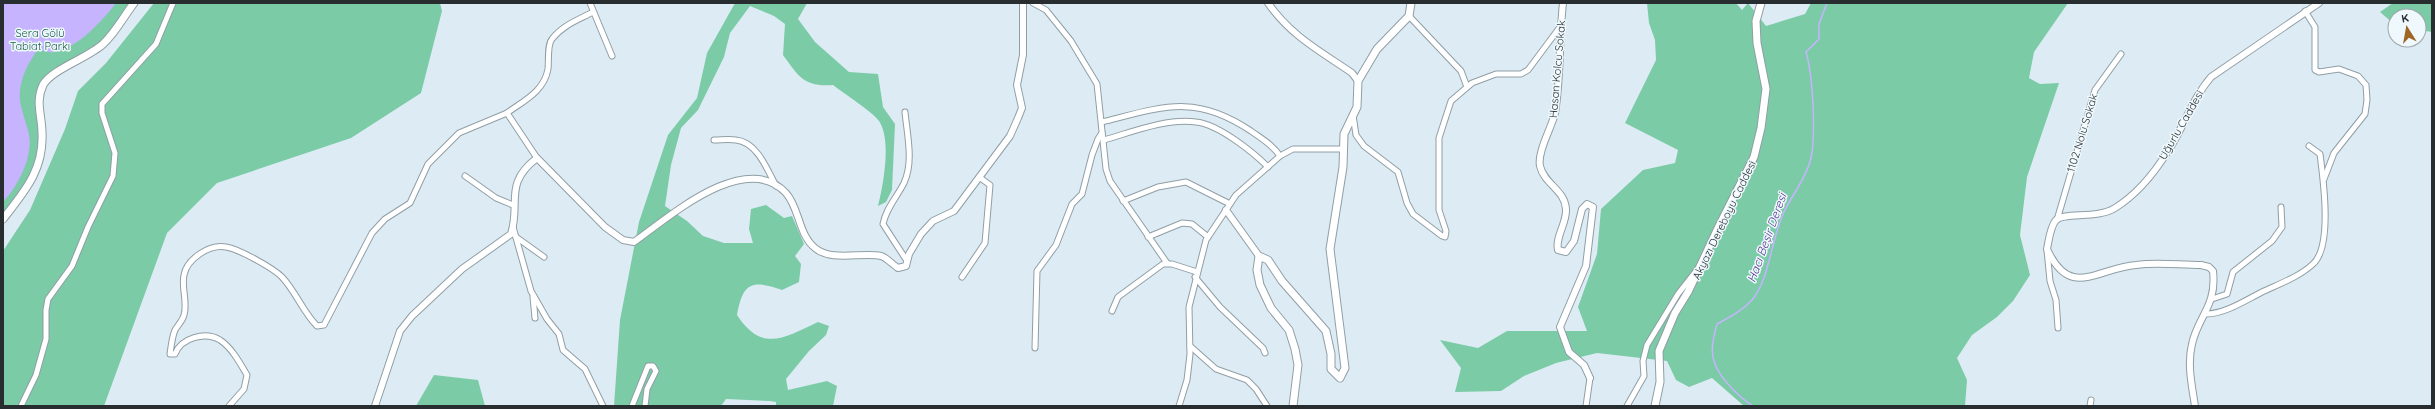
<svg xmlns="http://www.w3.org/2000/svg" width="2435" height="409" font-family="Quicksand,sans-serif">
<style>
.green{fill:#7bcba7}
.water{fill:#c6b4ff}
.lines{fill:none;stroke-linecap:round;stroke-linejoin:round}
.stream{stroke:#c6b4ff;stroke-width:1.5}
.minor-casing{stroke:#909ea5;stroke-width:7}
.tertiary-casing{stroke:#909ea5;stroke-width:8}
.secondary-casing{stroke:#909ea5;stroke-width:9}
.minor{stroke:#fff;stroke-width:5}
.tertiary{stroke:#fff;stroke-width:6}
.secondary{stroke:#fff;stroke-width:7}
.labels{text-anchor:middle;stroke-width:3;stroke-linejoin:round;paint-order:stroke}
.park-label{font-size:11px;fill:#1d6248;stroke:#eff9fd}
.street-label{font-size:11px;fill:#282d30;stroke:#eff9fd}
.water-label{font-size:12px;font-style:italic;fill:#583c92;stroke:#eff9fd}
</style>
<rect width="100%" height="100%" fill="#ddecf4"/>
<g class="green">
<polygon points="3,3 134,3 103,43 53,75 44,85 40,159 3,219"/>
<polygon points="154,3 440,3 442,11 421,93 351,138 217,183 167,233 104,406 3,406 3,251 30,210 65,129 78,91 106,63"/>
<path d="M735,3H807L798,19L815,42L849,72L878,74L883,107L895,124L892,190L886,202L878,206C883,186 892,140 879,121C873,112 843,93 833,85C804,87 799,77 783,55L785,24L774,16L750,6L730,33L724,57L698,110L681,128L671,165L665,206L687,221L703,236L724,243H753L749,229L751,209L766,205L784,218L792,216L804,244L795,256L801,264L799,282L782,290C751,279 743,283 737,315C762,353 784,338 818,322L829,326L826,335L809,351L786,379L788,390L827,381L837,386L833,406H776V402L770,401L726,399L721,406H614L620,320L639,222L668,135L697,98L707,53Z"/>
<polygon points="1647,3 1736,3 1742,10 1748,3 1766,26 1805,14 1811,3 2068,3 2034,52 2029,78 2040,84 2059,83 2027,177 2020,235 2030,275 2013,301 1997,317 1972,335 1957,358 1967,380 1965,406 1744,406 1712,378 1689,387 1676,380 1667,361 1597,353 1556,363 1524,376 1501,391 1455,392 1461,368 1440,340 1478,348 1507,331 1587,331 1578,307 1597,254 1601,209 1643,170 1675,163 1678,150 1625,123 1656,60 1655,40 1649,23"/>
<polygon points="2393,3 2432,3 2432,32 2419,30 2419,16 2395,16 2395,25 2380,12"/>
<polygon points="434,375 478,380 485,406 416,406"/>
</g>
<path class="water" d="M3,3H116C102,21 77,49 53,52C49,53 43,50 38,49C27,65 16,85 21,106C23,115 27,125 29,135C33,157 18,186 3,202Z"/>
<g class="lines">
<path class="stream" d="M1753,406C1739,397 1719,378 1714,361C1710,350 1714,335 1717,324C1730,317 1742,311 1752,300C1770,278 1771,239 1784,212C1792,195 1807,177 1811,158C1816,133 1813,76 1806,52L1819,39V24L1827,3"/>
<g class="minor-casing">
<g id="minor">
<polyline points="590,3 612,56"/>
<polyline points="1033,3 1046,10 1071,41 1097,84 1106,169 1110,181 1167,263"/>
<polyline points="2305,11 2315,27 2315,70 2319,72 2339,69 2358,76 2366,85 2367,100 2365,114 2334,153 2324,179"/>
<polyline points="1409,16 1461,71 1467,87"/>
<path d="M905,112C907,134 914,162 904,183C897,197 886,208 883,224L907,261"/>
<polyline points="1353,115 1356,135 1364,146 1398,172 1407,203 1413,214 1442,236 1445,237 1446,231 1439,210 1439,138 1451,101 1472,83 1496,74 1521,74 1528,70 1560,27"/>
<path d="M1102,122C1162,107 1195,93 1251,131C1262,139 1273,145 1280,156"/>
<path d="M714,140C721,140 729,139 736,140C757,142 767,169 776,186"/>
<path d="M1104,140C1132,132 1166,118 1196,122C1218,124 1253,152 1268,167"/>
<path d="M537,158L507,113C523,101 544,92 548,69C549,61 547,45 552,39C563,25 578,20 593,12"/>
<polyline points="465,176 496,198 513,205"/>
<polyline points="1123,201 1158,187 1186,182 1230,204"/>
<polyline points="2057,220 2095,90 2121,54"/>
<polyline points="513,227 531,291 547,319 559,334 563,350 585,369 603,406"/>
<polyline points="516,237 544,257"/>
<polyline points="1148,237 1182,223 1192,224 1208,237"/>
<polyline points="2047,250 2050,281 2056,300 2058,328"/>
<polyline points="962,277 985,243 990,185 979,177"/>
<polyline points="1195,277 1220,307 1263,348 1265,353"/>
<polyline points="533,297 535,318"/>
<polyline points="2212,299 2227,294 2233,272 2272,241 2282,227 2281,207"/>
<polyline points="1112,311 1118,297 1163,264 1172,264 1197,272"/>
<path d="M2206,314C2225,314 2246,300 2262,292C2279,284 2299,277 2313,264C2333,246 2323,178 2320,154L2309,146"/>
<polyline points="1190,346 1216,369 1247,380 1256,389 1267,406"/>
<polyline points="1035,348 1037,271 1056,245 1072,204 1082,194 1092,155 1098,139 1102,133"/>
<polyline points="21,406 36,375 46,339 46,310 48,299 72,266 88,227 113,176 115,153 102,113 102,104 156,44 173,3"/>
<path d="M229,406L244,389L247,375C240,363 232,348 220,340C205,331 181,338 175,354H170C171,347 172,337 175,330C178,325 183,320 184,315C188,302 181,288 184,275C187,259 209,244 226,247C239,249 273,268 282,277C296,292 303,312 317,326L324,325L372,233L385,219L410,203L428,164L459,133L507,113"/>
<polyline points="632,406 648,366 653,366 656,371 647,389 645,406"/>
<polyline points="1179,406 1187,380 1190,354 1189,307 1206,240 1236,195 1280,156 1293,149 1342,149"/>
<polyline points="1586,406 1590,378"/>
<polyline points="1627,406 1644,376 1643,361 1647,345 1678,294 1696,271"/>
<polyline points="2090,406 2091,400"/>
</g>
</g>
<g class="tertiary-casing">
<g id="tertiary">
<path d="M1268,3C1291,36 1320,51 1352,73L1358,81"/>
<path d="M1563,3C1559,39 1561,77 1555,113C1552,127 1537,152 1540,166C1544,184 1565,190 1566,209C1567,223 1555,237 1558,250L1566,252L1574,241L1582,209L1587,204L1593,207L1586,266L1560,327L1569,352L1584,365L1590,378"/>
<polyline points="1226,210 1259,256"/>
<path d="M375,406L400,331L412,316L462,269L511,234C521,203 503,184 537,158L605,227L623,240L634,242C668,218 745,149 786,193C800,209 798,234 815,248C831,262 862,252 881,256C886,257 893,265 898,268L906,266L909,254L921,234L933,221L954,211L1010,136L1018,118L1022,108L1017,85L1023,55V3"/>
<path d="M2195,406C2192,386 2187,365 2192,344C2198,316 2217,306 2213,271L2209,267L2201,265C2179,265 2157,262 2136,265C2097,268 2070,300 2047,249C2049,240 2050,227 2056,220C2064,212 2098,219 2115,208C2136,195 2155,172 2168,151C2184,127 2192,99 2211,77L2319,3"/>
</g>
</g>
<g class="secondary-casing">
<g id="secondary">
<path d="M3,219C24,192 44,170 42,133C42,116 35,102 43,85C52,69 88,58 103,44C115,33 124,16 134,3"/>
<polyline points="1293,406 1298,365 1295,349 1289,330 1271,308 1260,285 1257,270 1259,256 1268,260 1282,281 1326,331 1331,354 1331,369 1340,378 1345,368 1330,249 1343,167 1344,134 1357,107 1358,81 1377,49 1409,16 1411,3"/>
<polyline points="1655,406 1660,382 1659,351 1675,313 1688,292 1719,226 1754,157 1761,128 1766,89 1757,43 1756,21 1761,3"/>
</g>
</g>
<use href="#minor" class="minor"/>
<use href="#tertiary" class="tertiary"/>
<use href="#secondary" class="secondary"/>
</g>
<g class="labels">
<g class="park-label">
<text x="40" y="37">Sera Gölü<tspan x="40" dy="13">Tabiat Parkı</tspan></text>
</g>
<g class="street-label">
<text transform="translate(1557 69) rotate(-85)" y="4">Hasan Kolcu Sokak</text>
<text transform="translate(2181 125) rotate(-60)" y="4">Uğurlu Caddesi</text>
<text transform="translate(2082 133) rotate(-73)" y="4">1102 Nolu Sokak</text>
<text transform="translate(1724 220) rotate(-64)" y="4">Akyazı Dereboyu Caddesi</text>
</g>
<g class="water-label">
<text transform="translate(1767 238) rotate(-70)" y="4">Hacı Beşir Deresi</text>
</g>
</g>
<rect width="2435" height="409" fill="none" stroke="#282d30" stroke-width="8"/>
<g transform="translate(2407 28) rotate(349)"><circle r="19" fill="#eff9fd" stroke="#9fa7ab"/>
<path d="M0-3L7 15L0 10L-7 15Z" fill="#9f6524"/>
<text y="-6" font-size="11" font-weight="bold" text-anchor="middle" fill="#282d30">K</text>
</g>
</svg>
